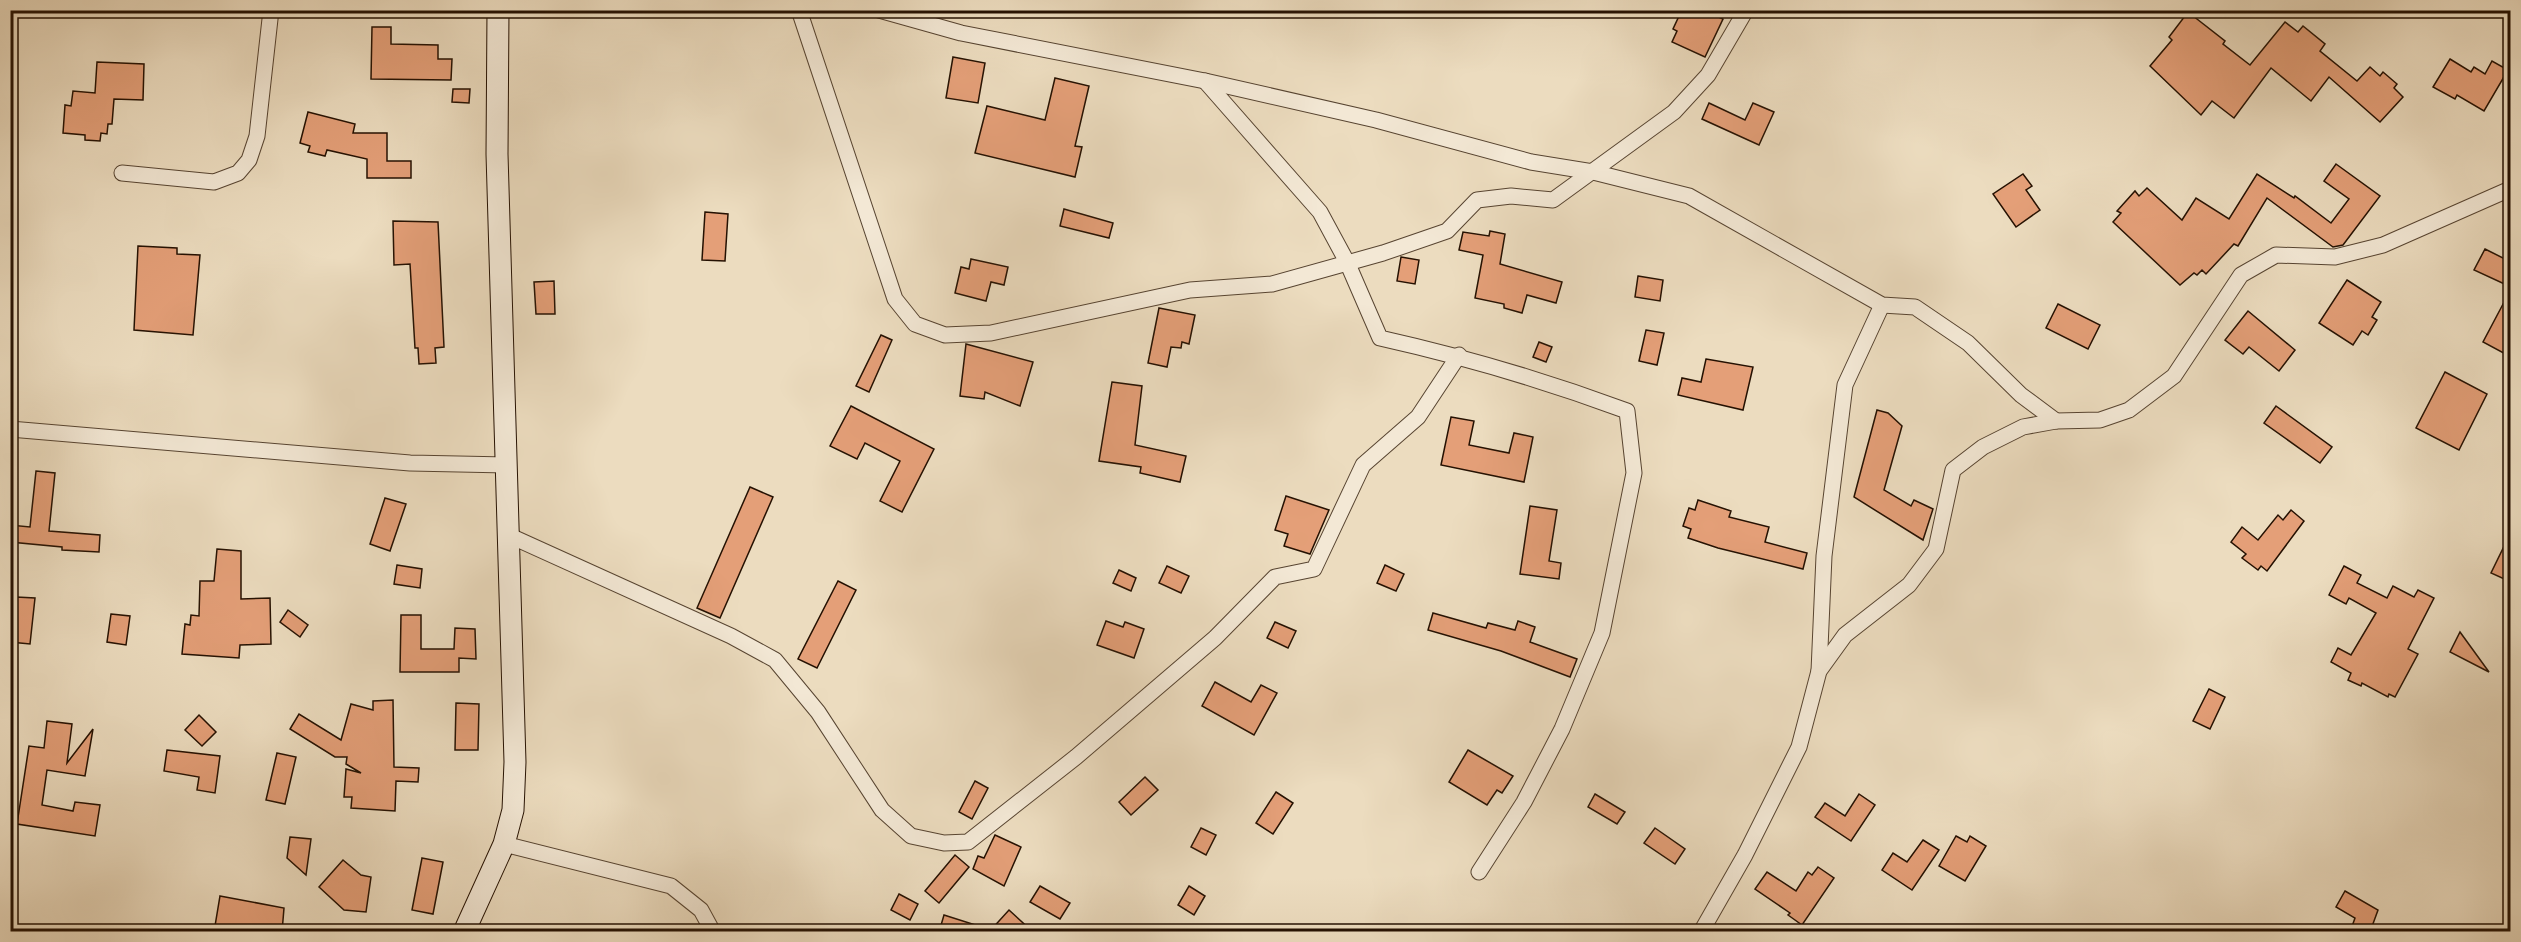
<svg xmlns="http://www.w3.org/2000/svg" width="2521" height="942" font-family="'Sorts Mill Goudy',serif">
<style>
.building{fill:#e49f78;stroke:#251102;stroke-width:1.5}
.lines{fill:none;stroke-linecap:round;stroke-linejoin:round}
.street-casing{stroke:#574431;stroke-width:17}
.secondary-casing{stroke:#251102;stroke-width:23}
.street{stroke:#f3e8d5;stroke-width:15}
.secondary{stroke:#f3e8d5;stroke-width:21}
</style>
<rect width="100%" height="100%" fill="#ecdcbf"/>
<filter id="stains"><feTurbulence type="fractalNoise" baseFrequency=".00333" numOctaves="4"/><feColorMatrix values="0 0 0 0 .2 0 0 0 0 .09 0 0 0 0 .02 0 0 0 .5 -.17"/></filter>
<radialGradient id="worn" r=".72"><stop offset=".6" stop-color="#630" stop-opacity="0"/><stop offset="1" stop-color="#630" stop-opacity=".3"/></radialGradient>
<g class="building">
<polygon points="1685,10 1703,10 1723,19 1705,57 1672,42 1677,31 1673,29 1680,14 1683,15"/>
<polygon points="2188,12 2225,41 2223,44 2250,65 2285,22 2298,32 2303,26 2325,44 2320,51 2357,81 2370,67 2380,76 2383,72 2397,84 2394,88 2403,97 2380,122 2329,77 2311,101 2271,68 2234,118 2212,101 2201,115 2150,66 2172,40 2169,37"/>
<polygon points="372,27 391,27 391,44 438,45 438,59 452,59 451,80 371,79"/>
<polygon points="953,57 985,63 978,103 946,98"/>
<polygon points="2450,59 2471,72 2474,67 2485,74 2492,61 2508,70 2484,111 2457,95 2455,99 2433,87"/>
<polygon points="97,62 144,64 143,100 114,99 112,124 108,124 107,134 101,133 100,141 85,140 85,135 63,133 65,105 71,106 73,91 95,93"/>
<polygon points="1055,78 1089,86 1075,146 1082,147 1075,177 975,153 987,106 1045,120"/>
<polygon points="453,89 470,89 469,103 452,102"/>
<polygon points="1709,103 1745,120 1753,103 1774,112 1759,145 1702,119"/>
<polygon points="308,112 355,124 353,133 387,133 387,161 411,161 411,178 367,178 367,159 327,150 325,156 308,152 310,146 300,143"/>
<polygon points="2336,164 2380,196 2343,245 2333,247 2267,198 2238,246 2234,244 2206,274 2202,270 2197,275 2194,273 2180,285 2113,222 2121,213 2117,211 2135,191 2139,196 2147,188 2182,220 2196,198 2229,219 2257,174 2294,198 2295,196 2331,223 2349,199 2324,181"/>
<polygon points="2023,174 2032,186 2026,190 2040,210 2016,227 1993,194"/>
<polygon points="1064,209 1113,223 1109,238 1060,226"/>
<polygon points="705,212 728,214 725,261 702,260"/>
<polygon points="393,221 438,222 444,347 435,348 436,363 419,364 418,348 415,348 410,264 394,265"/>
<polygon points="1490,231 1505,234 1500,264 1562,282 1556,303 1527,295 1522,313 1504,308 1504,304 1475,298 1483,255 1459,250 1463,232 1489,236"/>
<polygon points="138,246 177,248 177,254 200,255 193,335 134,330"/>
<polygon points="2485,249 2511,262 2511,287 2474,270"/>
<polygon points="1401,257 1419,260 1415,284 1397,281"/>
<polygon points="971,259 1008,267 1004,285 991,282 986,301 955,293 961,267 969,269"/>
<polygon points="1638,276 1663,280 1660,301 1635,297"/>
<polygon points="2347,280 2381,302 2372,317 2377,320 2368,335 2362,331 2353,345 2319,323"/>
<polygon points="554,281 555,314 536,314 534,282"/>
<polygon points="2511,289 2511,357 2483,342"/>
<polygon points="2058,304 2100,325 2088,349 2046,328"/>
<polygon points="1159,308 1195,315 1189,344 1182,342 1181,348 1171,347 1167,367 1148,363"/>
<polygon points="2248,311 2295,350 2279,371 2249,347 2243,354 2225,340"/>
<polygon points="1646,330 1664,333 1657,365 1639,361"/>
<polygon points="881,335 892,340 869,392 856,386"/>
<polygon points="1539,342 1552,347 1546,362 1533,357"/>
<polygon points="966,344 1033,362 1020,406 985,392 984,399 960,396"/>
<polygon points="1706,359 1753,367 1743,410 1678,395 1682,378 1701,382"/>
<polygon points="2445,372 2487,394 2459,450 2416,428"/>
<polygon points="1112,382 1142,386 1135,445 1186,456 1180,482 1140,473 1141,467 1099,461"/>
<polygon points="851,406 934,449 902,512 880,501 900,461 865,443 857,459 830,446"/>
<polygon points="2276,406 2332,447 2320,463 2264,423"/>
<polygon points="1877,410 1888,413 1902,426 1884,490 1911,506 1914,500 1933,509 1923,540 1854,497"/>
<polygon points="1451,417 1474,421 1469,445 1509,453 1514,433 1533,437 1524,482 1441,465"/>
<polygon points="36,471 55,473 49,531 100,535 99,552 62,550 62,547 10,542 10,525 30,527"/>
<polygon points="750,487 773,497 720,618 697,608"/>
<polygon points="1286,496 1329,510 1310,554 1284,546 1288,534 1275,530"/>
<polygon points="385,498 406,504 390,551 370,544"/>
<polygon points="1698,500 1731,511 1729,517 1769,527 1765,542 1807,553 1803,569 1718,548 1688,538 1691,529 1683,526 1689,508 1695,510"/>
<polygon points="1530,506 1557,510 1549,561 1561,563 1559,579 1520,574"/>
<polygon points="2291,510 2304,521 2267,571 2261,566 2258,570 2242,558 2246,554 2231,542 2242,527 2258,540 2278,515 2283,520"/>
<polygon points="2511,532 2511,582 2491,573"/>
<polygon points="217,549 241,551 241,599 270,598 271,644 240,645 239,658 182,654 185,624 190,625 191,615 199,616 200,581 214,581"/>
<polygon points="397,565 422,569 420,588 394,584"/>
<polygon points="1385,565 1404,574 1396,591 1377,583"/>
<polygon points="1167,566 1189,576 1181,593 1159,583"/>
<polygon points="2344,566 2361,575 2357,583 2387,598 2393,586 2414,597 2418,590 2434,598 2408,649 2418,654 2395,697 2389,694 2388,697 2362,683 2361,686 2348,680 2351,673 2331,662 2338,648 2351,655 2376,613 2349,598 2346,604 2329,595"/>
<polygon points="1119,570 1136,578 1131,591 1113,583"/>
<polygon points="838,581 856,590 817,668 798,659"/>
<polygon points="16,597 35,598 30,644 10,642 10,621 14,621"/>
<polygon points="288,610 308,625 300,637 280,622"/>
<polygon points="1433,613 1486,628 1488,623 1515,630 1518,621 1535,627 1530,642 1577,659 1570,677 1501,651 1428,630"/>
<polygon points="111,614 130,616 126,645 107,642"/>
<polygon points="401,615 421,615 421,649 454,649 455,628 475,629 476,659 459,658 459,672 400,672"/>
<polygon points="1106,621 1123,627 1125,622 1144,629 1134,658 1097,645"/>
<polygon points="1275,622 1296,631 1288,648 1267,638"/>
<polygon points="2460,632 2489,672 2450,652"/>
<polygon points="1215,682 1251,702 1261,685 1277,693 1254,735 1202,706"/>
<polygon points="2209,689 2225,697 2210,729 2193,721"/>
<polygon points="393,700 394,767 419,768 418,782 396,781 395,811 351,808 352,797 344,797 346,769 361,773 346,764 347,757 335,757 290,729 299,714 341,740 351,704 373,710 373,701"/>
<polygon points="456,703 479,704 478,750 455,750"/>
<polygon points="199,715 216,732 202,746 185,730"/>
<polygon points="47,721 72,724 67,763 93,729 85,776 47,770 42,805 73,811 75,802 100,805 95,836 17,824 29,746 44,748"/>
<polygon points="167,750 220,756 215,793 197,790 199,777 164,771"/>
<polygon points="1468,750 1513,776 1502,793 1497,790 1487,805 1449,782"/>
<polygon points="277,753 296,757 285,804 266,800"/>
<polygon points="1145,777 1158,790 1131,815 1119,802"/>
<polygon points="975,781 988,788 972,819 959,812"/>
<polygon points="1276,792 1293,803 1273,834 1256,823"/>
<polygon points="1595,794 1625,812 1617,824 1588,807"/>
<polygon points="1859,794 1875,805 1851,841 1815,817 1825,803 1845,816"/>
<polygon points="1201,828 1216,835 1206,855 1191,847"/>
<polygon points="1655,828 1685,849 1675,864 1644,843"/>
<polygon points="995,835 1021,847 1004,886 973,869 978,856 984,858"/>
<polygon points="1956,836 1967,842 1970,836 1986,846 1965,881 1939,866"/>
<polygon points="290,837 311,839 306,875 287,858"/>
<polygon points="1923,840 1939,850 1912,890 1882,870 1893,853 1907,862"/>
<polygon points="955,855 969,867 939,903 925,891"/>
<polygon points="422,858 443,862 433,914 412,910"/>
<polygon points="343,860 361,875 371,877 366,912 344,910 319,887"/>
<polygon points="1818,867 1834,878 1802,925 1788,915 1790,913 1755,889 1767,872 1796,891 1808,872 1812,875"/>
<polygon points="1040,886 1070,903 1060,919 1030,902"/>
<polygon points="1189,886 1205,896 1194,915 1178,905"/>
<polygon points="2345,891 2378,910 2370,932 2350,932 2355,918 2336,907"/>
<polygon points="899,894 918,904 910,920 891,910"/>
<polygon points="220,896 284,908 282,932 214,932"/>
<polygon points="1009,910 1033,932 989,932"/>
<polygon points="944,915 985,928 985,932 939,932"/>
</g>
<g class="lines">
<g class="street-casing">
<g id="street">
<polyline points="799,10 895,299 915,324 945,335 991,333 1190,290 1272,284 1383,253 1447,231 1477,200 1511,196 1553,200 1674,112 1708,75 1746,10"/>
<polyline points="879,10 961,33 1205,81 1376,120 1531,162 1593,172 1689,196 1882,305 1915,307 1968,343 2021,395 2056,421"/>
<path d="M1205,81L1320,212L1347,262L1380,338C1465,357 1546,381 1627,411L1634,473L1602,633L1562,729L1524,802L1479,872"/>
<polyline points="122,173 214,182 238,173 249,160 257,136 271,10"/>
<polyline points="10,429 410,463 507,465"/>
<polyline points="508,535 731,636 775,660 818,712 882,810 911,836 944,843 968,842 1076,757 1215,638 1275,577 1314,569 1363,465 1418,417 1459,355"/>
<polyline points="1819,671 1824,556 1845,385 1882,305"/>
<polyline points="504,844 671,886 701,910 713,932"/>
<polyline points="1701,932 1745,855 1799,747 1819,671 1845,635 1909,585 1936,549 1953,470 1983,447 2023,427 2056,421 2100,420 2129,410 2174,376 2241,275 2276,255 2335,257 2383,245 2510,189"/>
</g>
</g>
<g class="secondary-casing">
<polyline id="secondary" points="464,932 504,844 513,810 515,762 497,154 498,10"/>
</g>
<use href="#street" class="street"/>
<use href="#secondary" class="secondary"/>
</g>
<rect width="2521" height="942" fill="none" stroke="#ecdcbf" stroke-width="36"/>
<rect x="12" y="12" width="2497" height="918" fill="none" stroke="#251102" stroke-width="3"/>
<rect x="18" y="18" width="2485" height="906" fill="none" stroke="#251102" stroke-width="1.5"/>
<rect width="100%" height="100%" filter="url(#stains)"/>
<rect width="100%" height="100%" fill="url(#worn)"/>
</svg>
